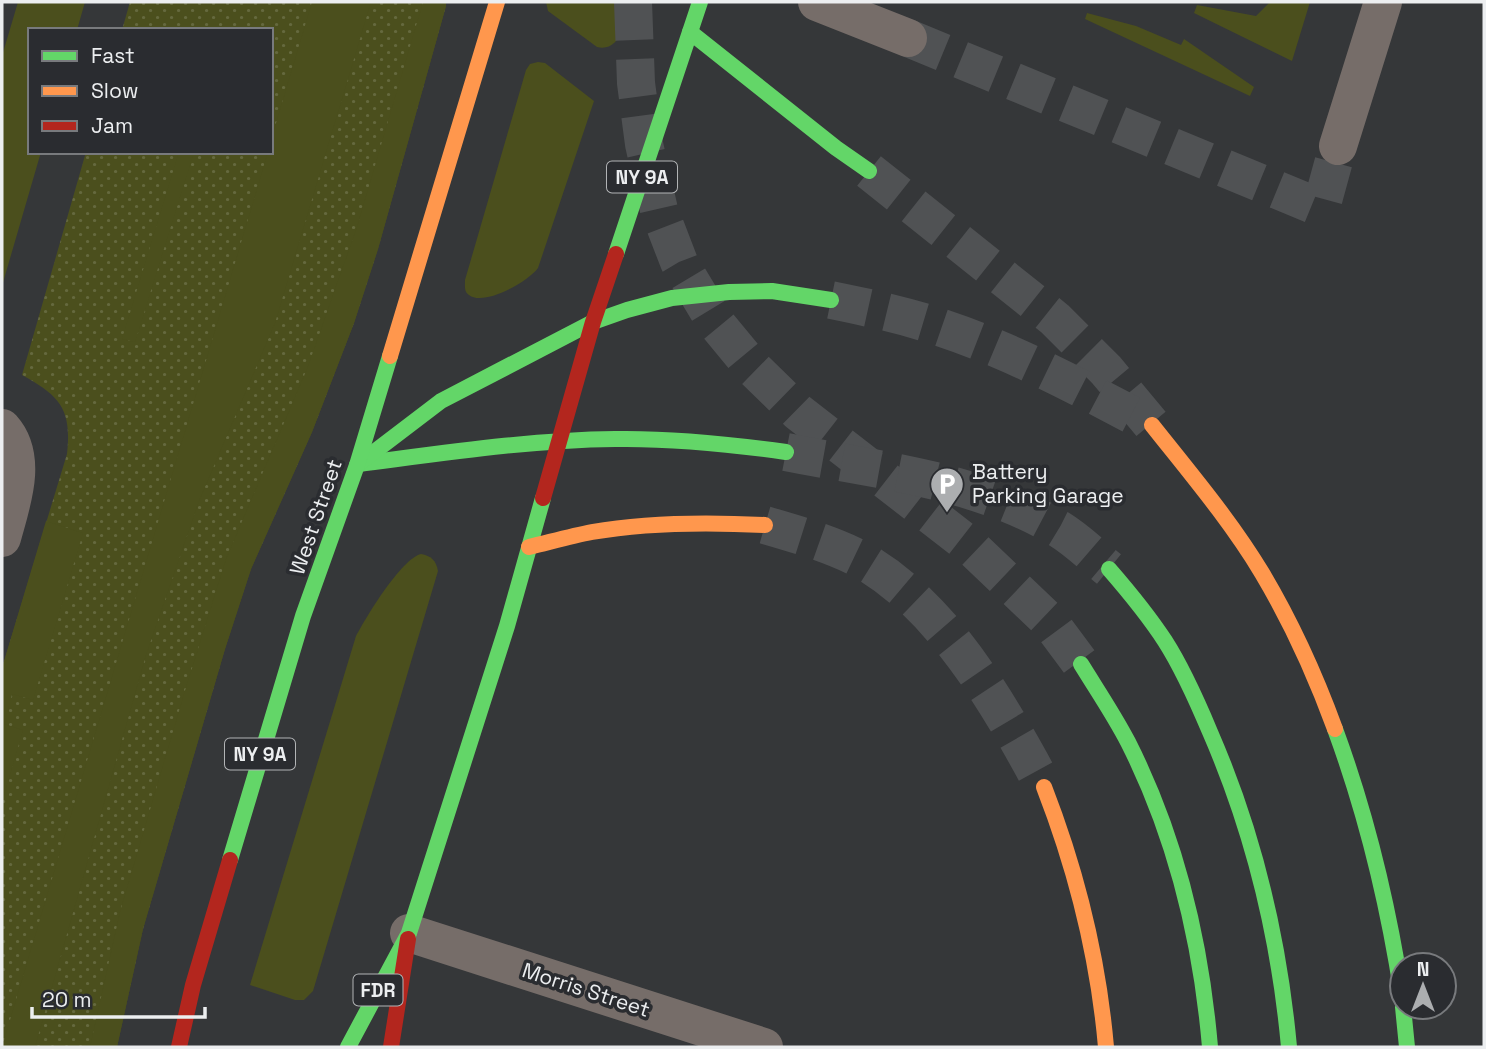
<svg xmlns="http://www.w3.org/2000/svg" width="1486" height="1049" font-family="'Space Grotesk',sans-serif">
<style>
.park{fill:url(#park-dots)}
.garden{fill:#4b4f1d}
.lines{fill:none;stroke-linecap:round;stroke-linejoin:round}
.street-tunnel{stroke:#505254;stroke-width:38;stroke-dasharray:38 19;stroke-linecap:butt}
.highway-tunnel{stroke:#505254;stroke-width:38;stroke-dasharray:38 19;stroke-linecap:butt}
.street{stroke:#766d69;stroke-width:38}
.fast{stroke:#63d668;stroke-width:16}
.slow{stroke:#ff974d;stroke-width:16}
.jam{stroke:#b3261e;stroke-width:16}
.labels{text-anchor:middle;stroke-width:7;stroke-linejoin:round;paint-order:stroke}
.shield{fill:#2a2c30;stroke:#b2b4b6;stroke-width:2}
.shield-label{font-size:19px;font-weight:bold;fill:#eceef0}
.poi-label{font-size:21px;fill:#eceef0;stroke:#2a2c30;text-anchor:start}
.street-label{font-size:21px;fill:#eceef0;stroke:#2a2c30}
</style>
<defs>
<pattern id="park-dots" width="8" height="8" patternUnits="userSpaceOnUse" patternTransform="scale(1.75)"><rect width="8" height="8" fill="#4b4f1d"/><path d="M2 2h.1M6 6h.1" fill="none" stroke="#65693e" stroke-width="1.8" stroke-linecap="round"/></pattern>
</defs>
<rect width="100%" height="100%" fill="#353739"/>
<path class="park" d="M130,2H446V6L378,249L354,323L312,432L251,569L225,649L143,929L117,1047H2V668L67,454C72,409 60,396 22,375L86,152H271V30H122Z"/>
<g class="garden">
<polygon points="18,2 85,2 77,30 30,30 30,152 41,152 2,286 2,56"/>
<polygon points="312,2 371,2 275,323 199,501 146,655 35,1047 2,1047 268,152 271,152 271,140"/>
<polygon points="423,2 446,2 446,6 378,249 354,323 312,432 251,569 225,649 143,929 117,1047 90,1047 120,912 184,694 226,559 307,369 357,227"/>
<path d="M546,2H632C626,19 621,53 597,47L548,11Z"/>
<polygon points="1270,2 1310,2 1292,61 1194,13 1197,5 1256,16"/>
<polygon points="1087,13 1136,26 1181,45 1184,39 1254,87 1250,96 1085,19"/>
<path d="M538,62L545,63L594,101L538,268C529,281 484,307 469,295C464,292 465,286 465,280L526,70L530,64Z"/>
<polygon points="179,152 194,152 135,342 122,339"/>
<polygon points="46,521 83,533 33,700 12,694 4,724 23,730 2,802 2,668"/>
<path d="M421,554C431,556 436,560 438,571L313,991L304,1000H295L250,985L356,636C366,617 401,559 421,554Z"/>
</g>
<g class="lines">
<polyline class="street-tunnel" points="908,38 1321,208 1338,146"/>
<g class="highway-tunnel">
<polyline points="633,2 636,83 644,144 659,210 679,262 715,322 753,368 798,412 969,545 1049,621 1081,664"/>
<polyline points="869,171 1055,319 1106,370 1152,425"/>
<path d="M831,300C870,308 908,316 945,329C1011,351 1073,384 1134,416"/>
<path d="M786,452C877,470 978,480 1059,529C1077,540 1093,556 1109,569"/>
<path d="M765,525C796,534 827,543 856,557C942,602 1000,706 1044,787"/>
</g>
<g class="street">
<polyline points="817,2 908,38"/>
<polyline points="1338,146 1383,2"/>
<path d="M2,428C29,458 11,504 2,538"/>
<polyline points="409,933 764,1047"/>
</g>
<g class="fast">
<polyline points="690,32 836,148 869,171"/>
<polyline points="616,254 700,2"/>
<path d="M359,464C444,453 529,440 615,439C672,438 729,444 786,452"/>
<polyline points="357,465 441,401 593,322 627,310 672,298 729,292 772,291 831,300"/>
<path d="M1109,569C1129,592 1148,615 1165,641C1183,669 1197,701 1210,732C1254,833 1279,938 1289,1047"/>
<path d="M1081,664C1097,690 1114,715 1128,742C1176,837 1201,942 1210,1047"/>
<path d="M1335,729C1367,816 1388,904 1402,995"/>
<polyline points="230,860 303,616 357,465 390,356"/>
<polyline points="1403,1007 1407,1047"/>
<polyline points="348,1047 409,933 507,626 543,498"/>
</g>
<g class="slow">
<polyline points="390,356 497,2"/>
<path d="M1152,425C1190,473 1230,520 1262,573C1290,620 1316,677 1335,729"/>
<path d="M529,547C550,542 571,536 592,532C649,522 707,522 765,525"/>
<path d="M1044,787C1077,872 1098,956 1106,1047"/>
</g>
<g class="jam">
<polyline points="543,498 593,322 616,254"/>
<polyline points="179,1047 193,985 230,860"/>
<polyline points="391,1047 408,939"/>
</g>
</g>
<defs>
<g id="parking-pin" transform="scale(1.75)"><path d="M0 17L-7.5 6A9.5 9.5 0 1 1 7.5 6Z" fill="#acaeb0" stroke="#2a2c30"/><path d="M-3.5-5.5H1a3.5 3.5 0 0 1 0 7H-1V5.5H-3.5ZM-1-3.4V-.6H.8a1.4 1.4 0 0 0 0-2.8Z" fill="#fff"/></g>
</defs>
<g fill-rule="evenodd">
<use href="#parking-pin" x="947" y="484"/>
</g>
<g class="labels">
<g class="shield">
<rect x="607" y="161.5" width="70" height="31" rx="5"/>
<rect x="225" y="738.5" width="70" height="31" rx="5"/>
<rect x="353.5" y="974.5" width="49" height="31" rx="5"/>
</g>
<g class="shield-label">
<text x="642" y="184">NY 9A</text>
<text x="260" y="761">NY 9A</text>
<text x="378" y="997">FDR</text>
</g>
<g class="poi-label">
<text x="972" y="479">Battery<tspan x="972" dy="24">Parking Garage</tspan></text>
</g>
<g class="street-label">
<text transform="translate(316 517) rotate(-71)" y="7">West Street</text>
<text transform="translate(586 990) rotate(18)" y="7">Morris Street</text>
</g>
</g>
<rect width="1486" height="1049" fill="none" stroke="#eceef0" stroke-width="7"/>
<rect x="28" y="28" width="245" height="126" fill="#2a2c30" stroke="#787a7d" stroke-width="2"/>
<rect x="42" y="51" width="35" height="10" fill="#63d668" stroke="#787a7d" stroke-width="2"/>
<text x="91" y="63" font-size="21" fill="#eceef0">Fast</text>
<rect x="42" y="86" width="35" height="10" fill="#ff974d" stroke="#787a7d" stroke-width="2"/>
<text x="91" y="98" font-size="21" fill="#eceef0">Slow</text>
<rect x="42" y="121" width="35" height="10" fill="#b3261e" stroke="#787a7d" stroke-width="2"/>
<text x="91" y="133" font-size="21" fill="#eceef0">Jam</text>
<g transform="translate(1423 986)"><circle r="33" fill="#2a2c30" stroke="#787a7d" stroke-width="2"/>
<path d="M0-5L12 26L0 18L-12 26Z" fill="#acaeb0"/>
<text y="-10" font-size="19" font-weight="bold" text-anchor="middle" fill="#eceef0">N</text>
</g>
<path d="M32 1007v10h173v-10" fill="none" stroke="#eceef0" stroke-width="3.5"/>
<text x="42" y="1007" font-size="21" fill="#eceef0" stroke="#2a2c30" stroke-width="5" paint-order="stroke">20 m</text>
</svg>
